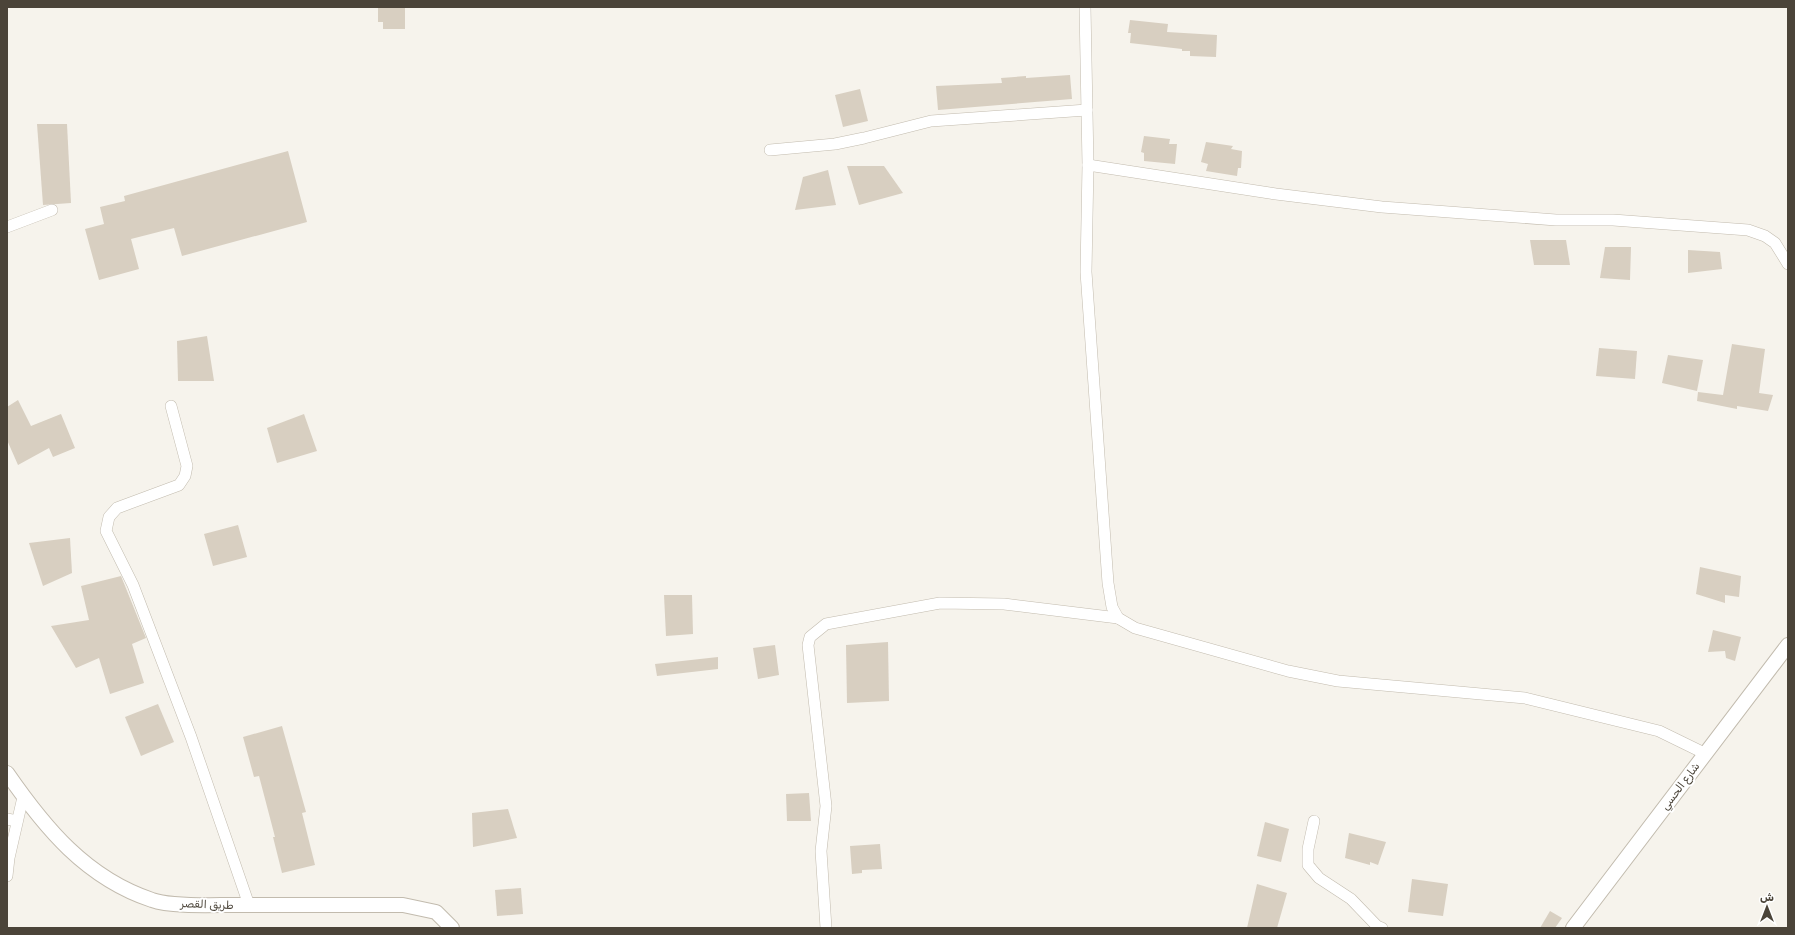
<svg xmlns="http://www.w3.org/2000/svg" width="1795" height="935" font-family="Rubik,'Noto Naskh Arabic',sans-serif">
<style>
.building{fill:#d8cfc1}
.lines{fill:none;stroke-linecap:round;stroke-linejoin:round}
.minor-casing{stroke:#c2bbae;stroke-width:12}
.tertiary-casing{stroke:#c2bbae;stroke-width:16}
.minor{stroke:#fff;stroke-width:11}
.tertiary{stroke:#fff;stroke-width:14}
.labels{text-anchor:middle;stroke-width:4;stroke-linejoin:round;paint-order:stroke}
.street-label{font-size:11px;fill:#4b4439;stroke:#fff}
</style>
<rect width="100%" height="100%" fill="#f6f3ec"/>
<g class="building">
<polygon points="378,7 405,7 405,29 383,29 383,22 378,22"/>
<polygon points="1130,20 1168,24 1167,32 1217,35 1216,57 1190,56 1190,51 1182,51 1182,49 1130,43 1131,33 1128,33"/>
<polygon points="1070,75 1072,99 938,110 936,86 1002,83 1001,78 1026,76 1026,78"/>
<polygon points="860,89 868,121 843,127 835,95"/>
<polygon points="37,124 67,124 71,203 43,205"/>
<polygon points="1144,136 1170,139 1169,144 1177,144 1175,164 1144,161 1144,153 1141,152"/>
<polygon points="1206,142 1233,146 1231,149 1242,151 1241,168 1238,168 1237,176 1206,171 1208,164 1201,162"/>
<polygon points="288,151 307,222 182,256 174,228 131,239 139,269 99,280 85,229 104,224 100,207 125,201 124,196"/>
<polygon points="847,166 884,166 903,193 859,205"/>
<polygon points="828,170 836,205 795,210 803,177"/>
<polygon points="1530,240 1566,240 1570,265 1534,265"/>
<polygon points="1605,247 1631,247 1630,280 1600,278"/>
<polygon points="1688,250 1720,252 1722,269 1688,273"/>
<polygon points="207,336 214,381 178,381 177,341"/>
<polygon points="1732,344 1765,349 1759,393 1773,395 1768,411 1737,406 1737,409 1697,401 1698,392 1723,395"/>
<polygon points="1599,348 1637,351 1635,379 1596,376"/>
<polygon points="1668,355 1703,360 1697,391 1662,383"/>
<polygon points="18,400 31,426 61,414 75,448 53,457 49,448 18,465 7,440 7,407"/>
<polygon points="304,414 317,451 277,463 267,428"/>
<polygon points="238,525 247,557 213,566 204,534"/>
<polygon points="70,538 72,573 43,586 29,543"/>
<polygon points="1700,567 1741,576 1739,597 1725,595 1725,603 1696,594"/>
<polygon points="121,576 146,638 132,644 144,683 110,694 99,658 76,668 51,626 89,620 81,586"/>
<polygon points="664,595 692,595 693,634 666,636"/>
<polygon points="1713,630 1741,637 1735,661 1726,658 1725,651 1708,652"/>
<polygon points="888,642 889,701 847,703 846,645"/>
<polygon points="775,645 779,675 758,679 753,648"/>
<polygon points="718,657 718,669 657,676 655,664"/>
<polygon points="158,704 174,742 141,756 125,717"/>
<polygon points="282,726 306,812 302,813 315,865 282,873 273,837 275,837 259,776 254,777 243,737"/>
<polygon points="809,793 811,821 787,821 786,794"/>
<polygon points="508,809 517,838 473,847 472,813"/>
<polygon points="1265,822 1289,829 1281,862 1257,856"/>
<polygon points="1349,833 1386,842 1378,865 1370,862 1370,865 1345,858"/>
<polygon points="880,844 882,869 862,870 862,873 852,874 850,846"/>
<polygon points="1412,879 1448,884 1443,916 1408,912"/>
<polygon points="1257,884 1287,893 1277,928 1247,928"/>
<polygon points="521,888 523,914 497,916 495,890"/>
<polygon points="1550,911 1562,918 1555,928 1540,928"/>
</g>
<g class="lines">
<g class="minor-casing">
<g id="minor">
<polyline points="1085,7 1088,165 1086,272 1108,583 1112,607 1118,618 1135,628 1288,671 1338,681 1525,698 1659,731 1704,753"/>
<polyline points="770,150 835,144 864,138 931,121 1087,110"/>
<polyline points="1088,165 1276,194 1382,207 1556,220 1613,220 1748,230 1765,236 1775,243 1788,264"/>
<polyline points="7,227 52,210"/>
<polyline points="171,406 187,466 185,476 179,485 117,508 109,517 106,531 133,585 191,737 249,905"/>
<polyline points="7,819 17,821"/>
<polyline points="1314,821 1308,849 1308,865 1319,878 1351,899 1377,926 1382,928"/>
<polyline points="7,876 9,858 23,797"/>
<polyline points="826,928 821,851 826,806 808,645 810,637 826,624 940,603 1004,604 1118,618"/>
</g>
</g>
<g class="tertiary-casing">
<g id="tertiary">
<path d="M7,773C45,828 86,878 152,900C171,907 212,905 233,905C290,905 346,905 403,905L436,912L452,928"/>
<polyline points="1573,928 1788,645"/>
</g>
</g>
<use href="#minor" class="minor"/>
<use href="#tertiary" class="tertiary"/>
</g>
<g class="labels">
<g class="street-label">
<text transform="translate(1680 786) rotate(-53)" y="4">شارع الحسي</text>
<text transform="translate(207 904) rotate(2)" y="4">طريق القصر</text>
</g>
</g>
<rect width="1795" height="935" fill="none" stroke="#4b4439" stroke-width="16"/>
<g transform="translate(1767 907)" stroke="#ffffff" stroke-width="3" paint-order="stroke">
<path d="M0-3L7 15L0 10L-7 15Z" fill="#4b4439"/>
<text y="-6" font-size="11" font-weight="bold" text-anchor="middle" fill="#4b4439">ش</text>
</g>
</svg>
